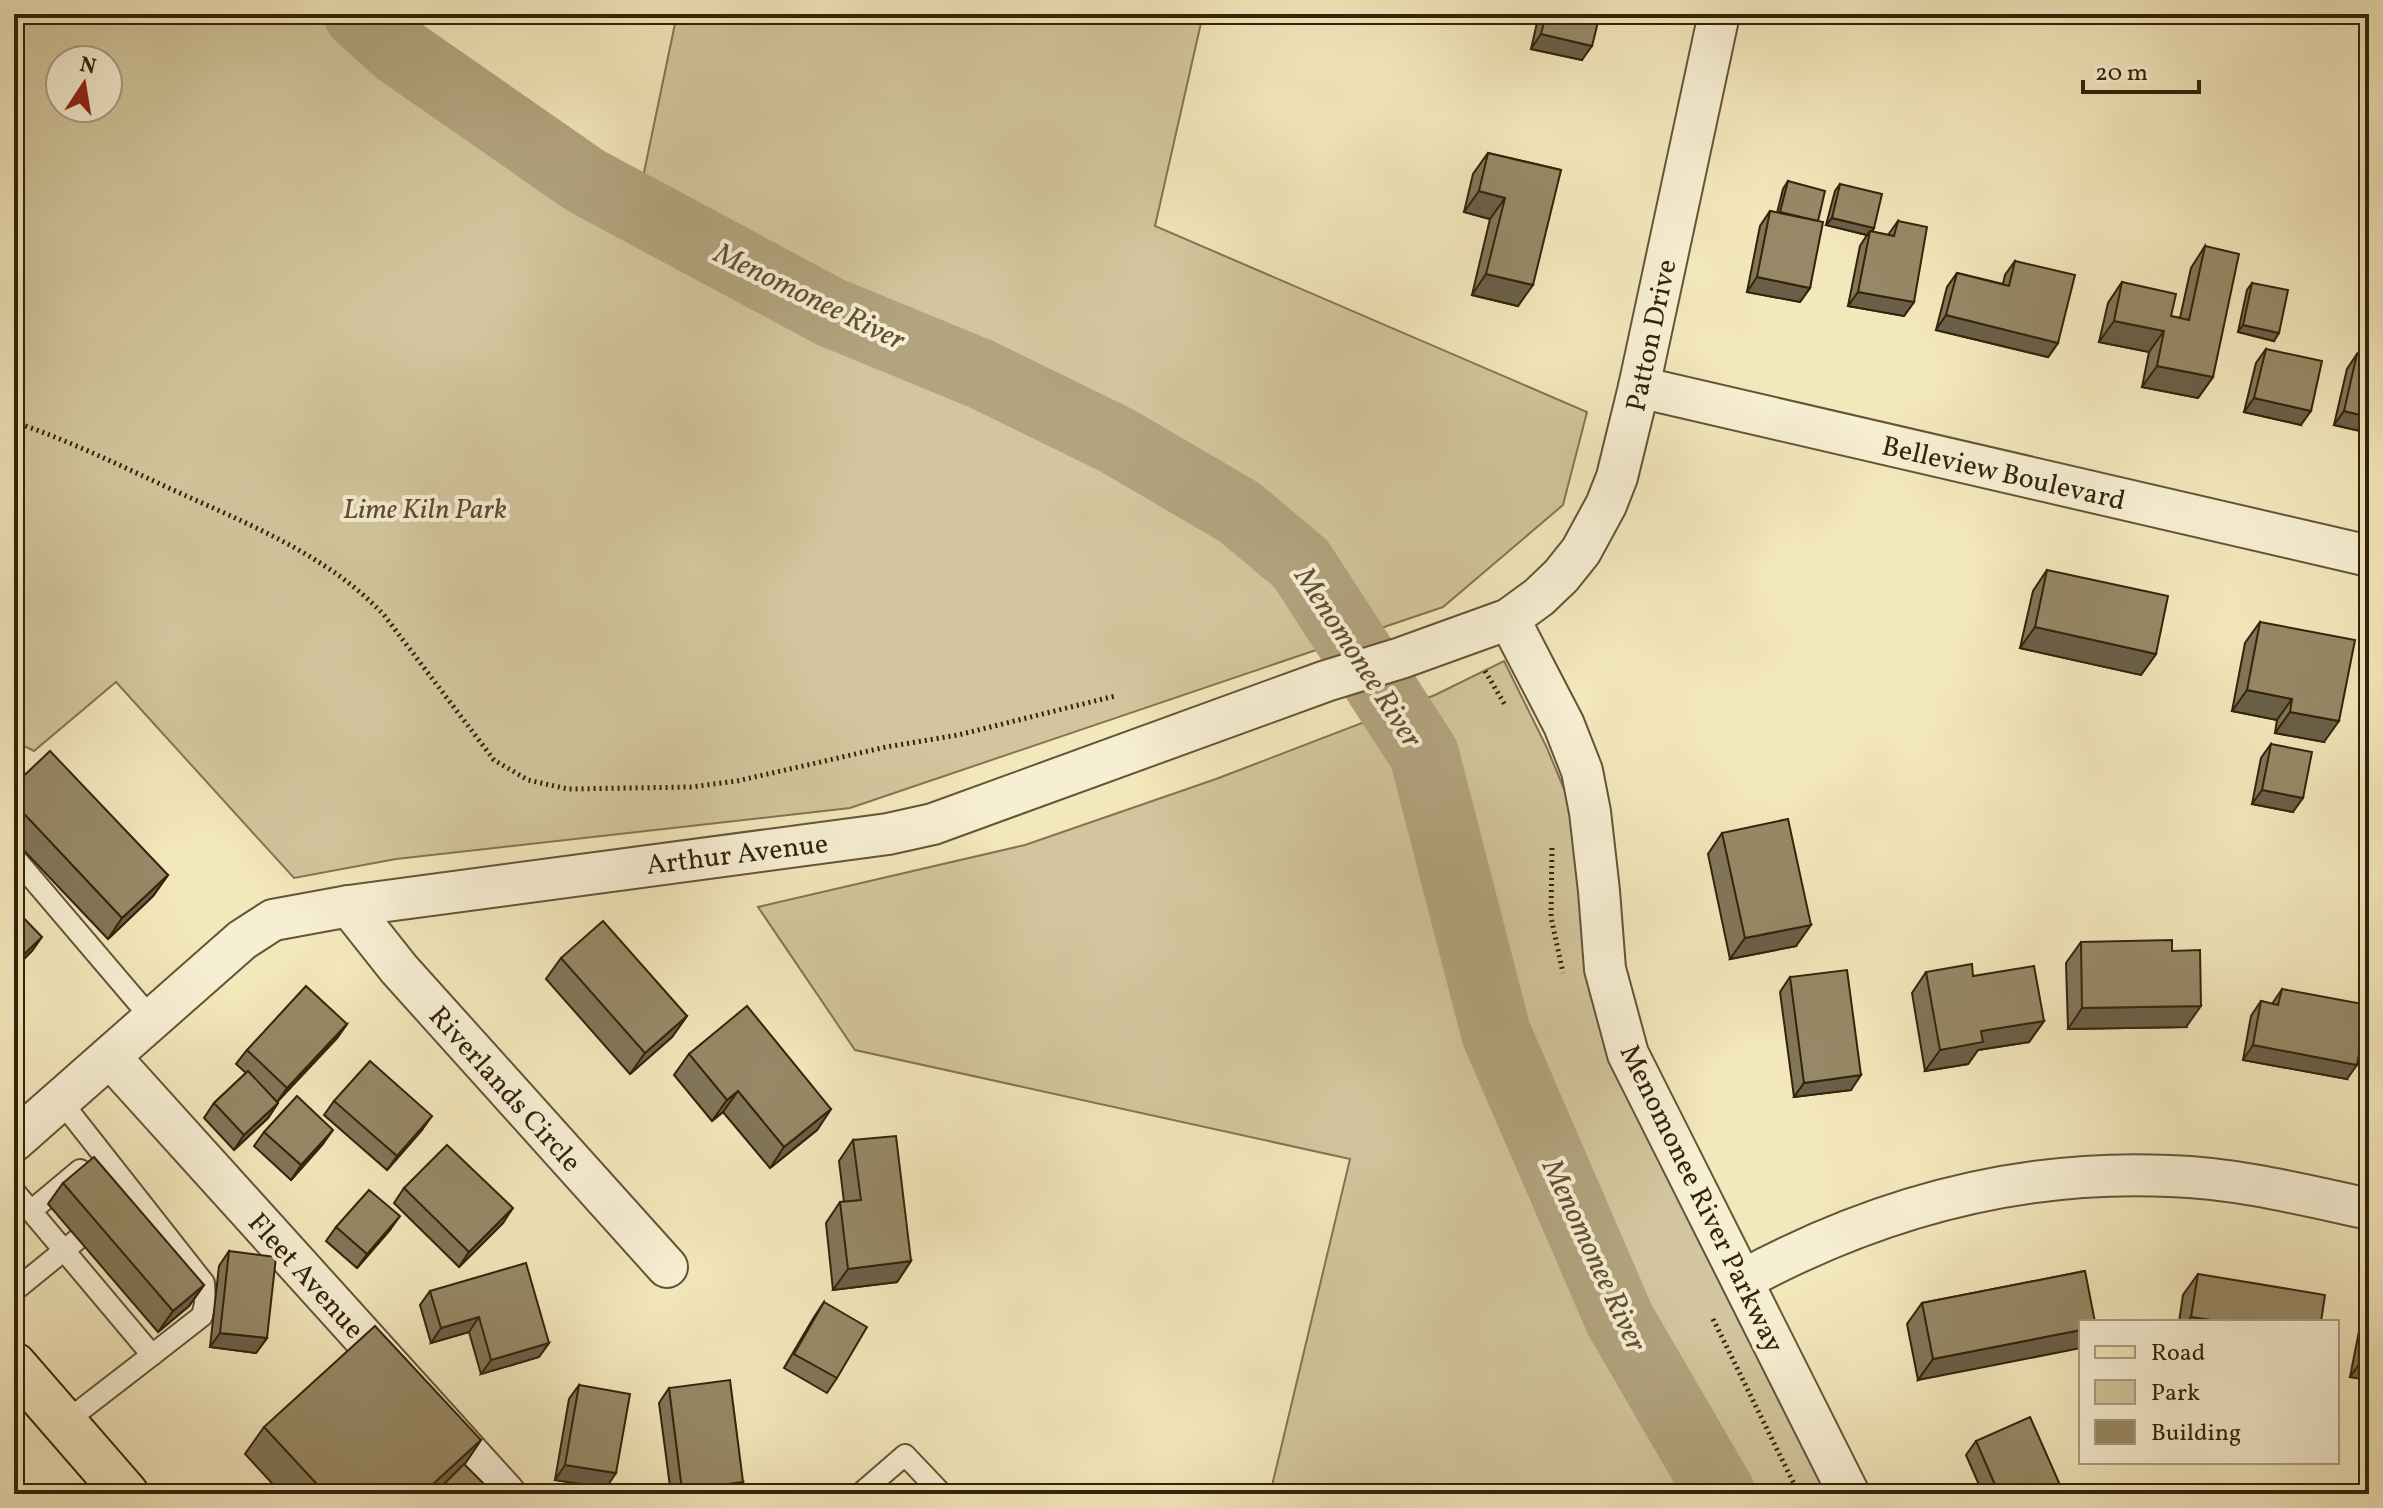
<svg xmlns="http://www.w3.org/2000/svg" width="2383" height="1508" font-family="Vollkorn,serif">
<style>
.green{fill:#d3c69e;stroke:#847454;stroke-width:2;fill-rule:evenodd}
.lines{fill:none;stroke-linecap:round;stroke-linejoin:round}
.river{stroke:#b2a47f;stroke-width:70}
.lane-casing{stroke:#645436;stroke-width:24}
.street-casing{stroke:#645436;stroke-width:44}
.primary-casing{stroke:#34230a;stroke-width:48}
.path{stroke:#34230a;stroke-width:5;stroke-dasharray:2 4;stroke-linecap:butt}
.lane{stroke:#f7efd3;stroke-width:20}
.street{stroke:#f7efd3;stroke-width:40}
.primary{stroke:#f3e7bc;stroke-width:44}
.wall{fill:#827659;stroke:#34230a;stroke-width:2}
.shaded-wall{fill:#6a6048;stroke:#34230a;stroke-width:2}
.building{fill:#978967;stroke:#34230a;stroke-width:2}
.labels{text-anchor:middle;stroke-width:8;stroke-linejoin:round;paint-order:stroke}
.street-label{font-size:28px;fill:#34230a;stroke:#f7efd3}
.park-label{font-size:28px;font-style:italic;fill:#5c4c2f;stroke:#f7efd3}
.water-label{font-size:30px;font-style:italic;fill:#605033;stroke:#f7efd3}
</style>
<rect width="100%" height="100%" fill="#f3e7bc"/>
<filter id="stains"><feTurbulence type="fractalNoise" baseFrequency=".0025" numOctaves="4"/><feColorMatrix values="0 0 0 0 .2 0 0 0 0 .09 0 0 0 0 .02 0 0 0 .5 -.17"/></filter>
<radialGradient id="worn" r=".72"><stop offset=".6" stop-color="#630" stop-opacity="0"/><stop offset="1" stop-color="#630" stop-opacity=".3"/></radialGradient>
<g class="green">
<path d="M14,14H325L381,54L471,137L630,227L642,182L677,14H1203L1155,226L1587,412L1563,505L1443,607L850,808L396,859L294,878L116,682L34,751L14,741ZM60,60H108V108H60Z"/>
<polygon points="1504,661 1547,748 1577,820 1598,1008 1835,1494 1270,1494 1350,1159 855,1050 758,907 1025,845 1216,779 1435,695"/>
</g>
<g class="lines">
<polyline class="river" points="358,14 399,51 586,181 830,312 981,374 1116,440 1239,512 1301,564 1424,754 1496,1033 1620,1320 1721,1494"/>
<g class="lane-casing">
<g id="lane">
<polyline points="14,857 152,1019"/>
<polyline points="14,1191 152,1355 202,1316 205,1304 204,1283 60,1100"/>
<polyline points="31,1211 80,1170"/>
<polyline points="14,1291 78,1239"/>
<polyline points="64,1423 152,1355"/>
<polyline points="860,1494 905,1455 942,1494"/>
</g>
</g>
<g class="street-casing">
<g id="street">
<polyline points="1639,387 2369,556"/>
<polyline points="1509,619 1564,725 1582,771 1590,812 1599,891 1605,969 1628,1054 1849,1494"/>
<polyline points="349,906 399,969 667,1267"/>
<polyline points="110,1057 505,1494"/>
<polyline points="14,1141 242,940 273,920 349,906 888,834 933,824 1326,681 1401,658 1509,619 1539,597 1561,576 1581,551 1606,505 1617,477 1639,387 1719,14"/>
<path d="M1743,1280C1876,1208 2019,1169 2170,1176C2237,1178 2304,1195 2369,1209"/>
</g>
</g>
<g class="primary-casing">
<polyline id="primary" points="14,1365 126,1494"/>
</g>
<g class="path">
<path d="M14,422C68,440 119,465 171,489C245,523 327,554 384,615L494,760L528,780L568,789L691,787L737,781L886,747L958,735L1115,696"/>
<polyline points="14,462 19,487"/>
<polyline points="1485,671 1505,705"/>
<polyline points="1552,848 1551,917 1563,973"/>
<polyline points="1713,1319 1799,1494"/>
</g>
<use href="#lane" class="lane"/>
<use href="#street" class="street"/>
<use href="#primary" class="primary"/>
</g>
<g class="wall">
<polygon points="1539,14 1600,14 1582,60 1531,49"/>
<polygon points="1488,153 1561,170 1518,306 1472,295 1490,219 1464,212 1473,174"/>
<polygon points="1788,181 1818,221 1810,288 1800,302 1747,292 1760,226 1770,211 1777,213 1783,189"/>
<polygon points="1840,184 1874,228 1872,232 1888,235 1898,221 1914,302 1904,316 1848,306 1860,246 1867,235 1826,225 1835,191"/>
<polygon points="2205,246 2213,377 2198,398 2142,387 2149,352 2099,342 2108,303 2122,282 2171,316 2180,318 2191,268"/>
<polygon points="2015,261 2058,343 2048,357 1936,330 1947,287 1957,273 2003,284 2005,275"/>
<polygon points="2252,283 2274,341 2238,332 2247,290"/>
<polygon points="2266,349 2301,425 2244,412 2256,363"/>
<polygon points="2357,354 2369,433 2334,425 2347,369"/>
<polygon points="2047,570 2156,654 2141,675 2020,648 2033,591"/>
<polygon points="2260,622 2324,742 2275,733 2277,720 2232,711 2245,643"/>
<polygon points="2271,744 2293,812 2252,804 2261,758"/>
<polygon points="14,785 168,875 153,896 108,939 14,840"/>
<polygon points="1722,833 1796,946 1730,959 1708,854"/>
<polygon points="2081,942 2186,1027 2068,1029 2066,963"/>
<polygon points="561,958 687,1016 672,1037 630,1074 546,979"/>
<polygon points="1926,972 1973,976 2044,1021 2029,1042 1978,1050 1968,1064 1925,1071 1912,993"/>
<polygon points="1790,977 1851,1090 1794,1097 1780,992"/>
<polygon points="2282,989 2347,1079 2243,1060 2251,1016 2261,1001 2272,1004"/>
<polygon points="347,1024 337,1038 277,1102 278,1103 268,1118 234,1150 204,1118 214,1103 246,1073 236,1064 247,1050"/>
<polygon points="689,1054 831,1109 817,1130 770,1168 723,1112 712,1121 674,1075"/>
<polygon points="334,1101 422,1130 387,1170 324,1115"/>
<polygon points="264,1132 323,1144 291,1180 254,1146"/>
<polygon points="853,1140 911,1261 897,1282 833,1290 826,1223 840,1202 844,1202 839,1161"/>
<polygon points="63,1183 204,1285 189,1306 158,1332 48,1204"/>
<polygon points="404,1188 503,1223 459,1267 394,1203"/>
<polygon points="336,1227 390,1230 357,1268 326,1241"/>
<polygon points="229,1251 267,1338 256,1353 210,1347 219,1266"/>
<polygon points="2085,1271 1918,1380 1907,1324 1922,1303"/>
<polygon points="2198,1274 2321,1322 2179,1322 2183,1295"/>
<polygon points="430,1291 549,1343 539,1357 481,1374 469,1332 431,1343 420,1305"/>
<polygon points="824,1302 837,1378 827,1393 784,1368 814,1317"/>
<polygon points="2369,1302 2369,1380 2350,1377 2363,1311"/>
<polygon points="579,1385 606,1488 555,1480 569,1399"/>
<polygon points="669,1388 734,1494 671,1494 659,1403"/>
<polygon points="264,1427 481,1440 464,1465 433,1494 282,1494 245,1454"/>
<polygon points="1976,1441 2064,1494 1983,1494 1966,1455"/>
</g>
<g class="shaded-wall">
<polygon points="1541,34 1592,46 1582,60 1531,49"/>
<polygon points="1479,191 1505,198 1490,219 1464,212"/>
<polygon points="1832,218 1874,228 1869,235 1870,231 1867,235 1826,225"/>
<polygon points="1486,274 1533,285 1518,306 1472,295"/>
<polygon points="1757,277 1810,288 1800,302 1747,292"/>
<polygon points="1858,292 1914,302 1904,316 1848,306"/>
<polygon points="1946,315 2058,343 2048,357 1936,330"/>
<polygon points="2114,321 2164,331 2149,352 2099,342"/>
<polygon points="2243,325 2279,333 2274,341 2238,332"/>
<polygon points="2157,366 2213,377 2198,398 2142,387"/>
<polygon points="2254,398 2311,411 2301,425 2244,412"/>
<polygon points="2344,411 2369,417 2369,433 2334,425"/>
<polygon points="2035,627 2156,654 2141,675 2020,648"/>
<polygon points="2247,690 2292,699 2277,720 2232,711"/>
<polygon points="2290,712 2339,721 2324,742 2275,733"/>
<polygon points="2262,790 2303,798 2293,812 2252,804"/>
<polygon points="168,875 153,896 108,939 122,918"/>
<polygon points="1811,925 1796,946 1730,959 1745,938"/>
<polygon points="42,937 32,951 14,969 14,964"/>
<polygon points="2201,1006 2186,1027 2068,1029 2082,1008"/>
<polygon points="687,1016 672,1037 630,1074 645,1053"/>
<polygon points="2044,1021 2029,1042 1978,1050 1968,1064 1925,1071 1940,1050 1981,1031"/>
<polygon points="347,1024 337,1038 277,1102 287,1088"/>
<polygon points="2253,1045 2357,1065 2347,1079 2243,1060"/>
<polygon points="1861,1075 1851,1090 1794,1097 1804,1083"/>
<polygon points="738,1091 723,1112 712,1121 727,1100"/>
<polygon points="278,1103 268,1118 234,1150 244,1135"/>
<polygon points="831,1109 817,1130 770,1168 784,1147"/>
<polygon points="432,1116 422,1130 387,1170 397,1156"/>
<polygon points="333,1130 323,1144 291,1180 301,1165"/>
<polygon points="513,1208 503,1223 459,1267 469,1252"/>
<polygon points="400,1216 390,1230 357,1268 367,1254"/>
<polygon points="911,1261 897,1282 833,1290 848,1269"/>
<polygon points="204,1285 189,1306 158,1332 173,1311"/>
<polygon points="479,1317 469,1332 431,1343 441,1328"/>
<polygon points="2191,1317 2212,1320 2210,1322 2187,1322"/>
<polygon points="2081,1330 2081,1348 1918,1380 1933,1359"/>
<polygon points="220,1333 267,1338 256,1353 210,1347"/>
<polygon points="549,1343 539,1357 481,1374 491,1360"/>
<polygon points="2365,1356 2369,1356 2369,1380 2350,1377"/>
<polygon points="481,1440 462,1468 433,1494 422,1494"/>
<polygon points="565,1465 616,1473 606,1488 555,1480"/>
<polygon points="743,1482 734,1494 679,1494 682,1490"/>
</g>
<g class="building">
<polygon points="1546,14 1600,14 1592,46 1541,34"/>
<polygon points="1488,153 1561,170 1533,285 1486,274 1505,198 1479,191"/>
<polygon points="1788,181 1825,191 1818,221 1780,212"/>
<polygon points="1840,184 1882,194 1874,228 1832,218"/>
<polygon points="1770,211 1823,222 1810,288 1757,277"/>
<polygon points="1898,221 1927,227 1914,302 1858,292 1870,231 1894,236"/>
<polygon points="2205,246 2239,254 2213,377 2157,366 2164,331 2114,321 2122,282 2176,294 2171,316 2189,320"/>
<polygon points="2015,261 2075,275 2058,343 1946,315 1957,273 2009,286"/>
<polygon points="2252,283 2288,290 2279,333 2243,325"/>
<polygon points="2266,349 2322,361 2311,411 2254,398"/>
<polygon points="2357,354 2369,357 2369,417 2344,411"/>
<polygon points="2047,570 2168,596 2156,654 2035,627"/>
<polygon points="2260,622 2355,640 2339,721 2290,712 2292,699 2247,690"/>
<polygon points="2271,744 2312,752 2303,798 2262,790"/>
<polygon points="50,751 168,875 122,918 14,803 14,785"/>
<polygon points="1788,819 1811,925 1745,938 1722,833"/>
<polygon points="14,908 42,937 14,964"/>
<polygon points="603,921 687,1016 645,1053 561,958"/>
<polygon points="2172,940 2172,951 2200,950 2201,1006 2082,1008 2081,942"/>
<polygon points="1972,964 1973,976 2034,966 2044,1021 1981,1031 1983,1042 1940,1050 1926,972"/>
<polygon points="1847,970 1861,1075 1804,1083 1790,977"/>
<polygon points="306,986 347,1024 287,1088 247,1050"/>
<polygon points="2282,989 2368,1005 2357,1065 2253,1045 2261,1001 2278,1005"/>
<polygon points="747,1006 831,1109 784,1147 738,1091 727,1100 689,1054"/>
<polygon points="370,1061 432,1116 397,1156 334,1101"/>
<polygon points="248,1071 278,1103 244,1135 214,1103"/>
<polygon points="297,1096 333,1130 301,1165 264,1132"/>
<polygon points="896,1136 911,1261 848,1269 840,1202 861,1200 853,1140"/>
<polygon points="447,1145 513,1208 469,1252 404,1188"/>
<polygon points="94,1157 204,1285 173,1311 63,1183"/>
<polygon points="369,1190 400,1216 367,1254 336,1227"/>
<polygon points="229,1251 276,1257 267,1338 220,1333"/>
<polygon points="526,1263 549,1343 491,1360 479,1317 441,1328 430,1291"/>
<polygon points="2085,1271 2095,1322 2081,1322 2081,1330 1933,1359 1922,1303"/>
<polygon points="2198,1274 2325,1295 2321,1322 2211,1322 2212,1320 2191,1317"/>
<polygon points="824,1302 867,1327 837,1378 794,1354"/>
<polygon points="375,1326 481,1440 422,1494 326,1494 264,1427"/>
<polygon points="2369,1335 2369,1356 2365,1356"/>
<polygon points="730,1380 743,1482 682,1490 669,1388"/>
<polygon points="579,1385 630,1394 616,1473 565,1465"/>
<polygon points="2030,1417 2064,1494 1999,1494 1976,1441"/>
<polygon points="464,1464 494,1494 434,1494"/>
<polygon points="514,1484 524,1494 504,1494"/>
</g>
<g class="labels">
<g class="street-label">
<text transform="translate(1650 335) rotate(-78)" y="10">Patton Drive</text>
<text transform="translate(2004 472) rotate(13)" y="10">Belleview Boulevard</text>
<text transform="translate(737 853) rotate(-7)" y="10">Arthur Avenue</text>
<text transform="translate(506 1088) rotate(48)" y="10">Riverlands Circle</text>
<text transform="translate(1703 1198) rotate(64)" y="10">Menomonee River Parkway</text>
<text transform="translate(307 1275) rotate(48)" y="10">Fleet Avenue</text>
</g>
<g class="park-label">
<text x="425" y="518">Lime Kiln Park</text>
</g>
<g class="water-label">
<text transform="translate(810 296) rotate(26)" y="10">Menomonee River</text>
<text transform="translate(1359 657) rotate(57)" y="10">Menomonee River</text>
<text transform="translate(1595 1255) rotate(65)" y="10">Menomonee River</text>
</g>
</g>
<rect width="2383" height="1508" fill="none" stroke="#f3e7bc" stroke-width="48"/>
<rect x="16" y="16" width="2351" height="1476" fill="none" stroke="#34230a" stroke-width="4"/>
<rect x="24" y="24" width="2335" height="1460" fill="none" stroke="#34230a" stroke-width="2"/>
<rect x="2079" y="1320" width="260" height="144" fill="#f7efd3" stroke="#a99d83" stroke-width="2"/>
<rect x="2095" y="1346" width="40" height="12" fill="#f3e7bc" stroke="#a99d83" stroke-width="2"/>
<text x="2151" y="1360" font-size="24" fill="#34230a">Road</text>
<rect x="2095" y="1380" width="40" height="24" fill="#d3c69e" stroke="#a99d83" stroke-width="2"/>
<text x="2151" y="1400" font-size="24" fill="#34230a">Park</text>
<rect x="2095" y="1420" width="40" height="24" fill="#978967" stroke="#a99d83" stroke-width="2"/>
<text x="2151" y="1440" font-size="24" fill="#34230a">Building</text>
<g transform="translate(84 84) rotate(12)"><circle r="38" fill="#f7efd3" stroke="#a99d83" stroke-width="2"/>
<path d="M0-6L14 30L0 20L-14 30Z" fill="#8f2418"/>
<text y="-12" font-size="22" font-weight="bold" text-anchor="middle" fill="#34230a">N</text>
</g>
<path d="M2083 80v12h116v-12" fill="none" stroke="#34230a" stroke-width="4"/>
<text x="2095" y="80" font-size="24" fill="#34230a" stroke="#f7efd3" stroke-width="6" paint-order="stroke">20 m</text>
<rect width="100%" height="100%" filter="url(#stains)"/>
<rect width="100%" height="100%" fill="url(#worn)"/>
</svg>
